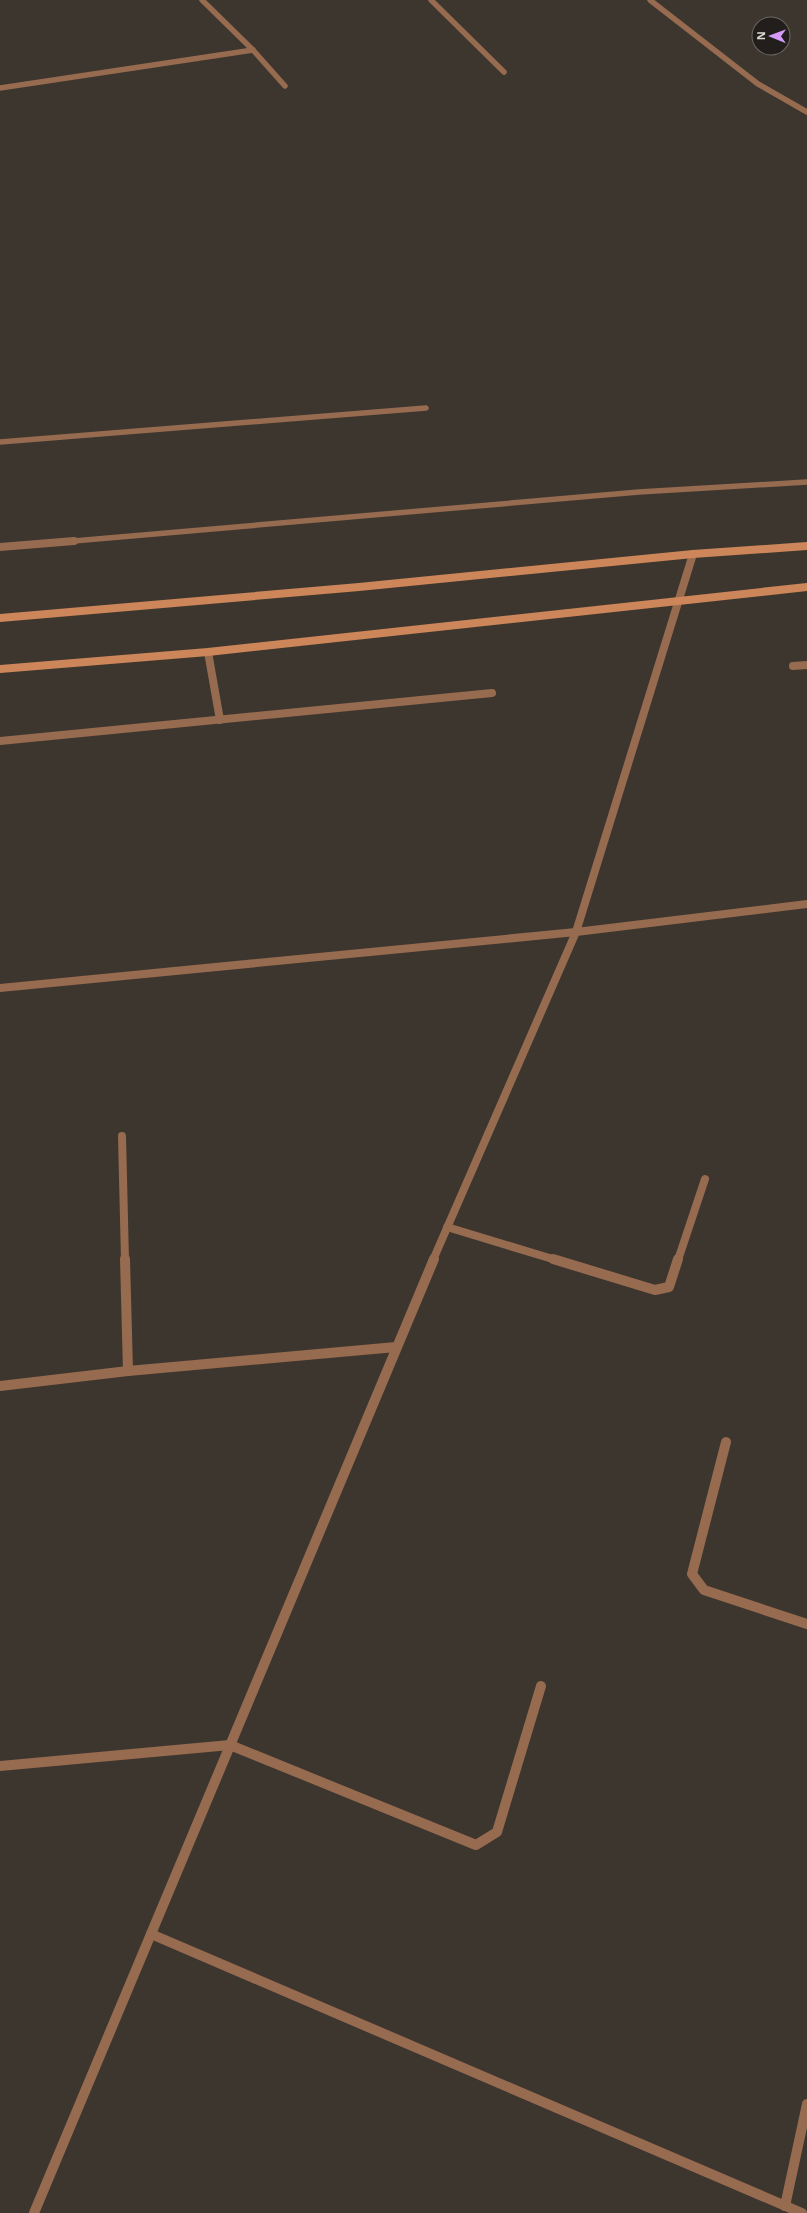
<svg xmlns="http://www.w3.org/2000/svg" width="807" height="2213" font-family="'Open Sans',sans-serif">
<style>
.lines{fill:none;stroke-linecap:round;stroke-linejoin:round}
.street-far2{stroke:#976b4f;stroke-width:5.5}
.street-far1{stroke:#976b4f;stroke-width:8}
.street{stroke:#976b4f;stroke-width:10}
.secondary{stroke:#cc8659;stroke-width:8}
</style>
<rect width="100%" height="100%" fill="#3d362f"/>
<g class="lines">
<g class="street-far2">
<polyline points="202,0 253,50 285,86"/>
<polyline points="431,0 504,72"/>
<polyline points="650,0 758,84 807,112"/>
<polyline points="0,88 253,50"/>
<polyline points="0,442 426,408"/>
<polyline points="62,542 639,492 807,482"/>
</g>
<g class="street-far1">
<polyline points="0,547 74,541"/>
<polyline points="208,652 220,720"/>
<polyline points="793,666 807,665"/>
<polyline points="0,741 492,693"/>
<polyline points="0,988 576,932 807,904"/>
<polyline points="122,1136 125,1260"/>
<polyline points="447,1227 556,1260"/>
<polyline points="433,1260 576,932 693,554"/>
<polyline points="678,1260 705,1179"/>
</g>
<g class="street">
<polyline points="125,1259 128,1371"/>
<polyline points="553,1259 655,1290 669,1287 678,1259"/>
<polyline points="0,1386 128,1371 396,1347"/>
<polyline points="726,1442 692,1574 704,1590 807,1624"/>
<polyline points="0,1766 230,1745 476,1845 497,1832 541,1686"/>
<polyline points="151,1934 802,2213"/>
<polyline points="785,2206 807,2104"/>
<polyline points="34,2213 434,1259"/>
</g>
<g class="secondary">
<polyline points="0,618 359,587 693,554 807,546"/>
<polyline points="0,669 208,652 807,587"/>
</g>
</g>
<g transform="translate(771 36) rotate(271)"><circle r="19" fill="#211e1b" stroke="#6b6864"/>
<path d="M0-3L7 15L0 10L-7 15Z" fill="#d59bfb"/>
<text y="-6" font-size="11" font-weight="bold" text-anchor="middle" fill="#dbd7d2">N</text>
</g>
</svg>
